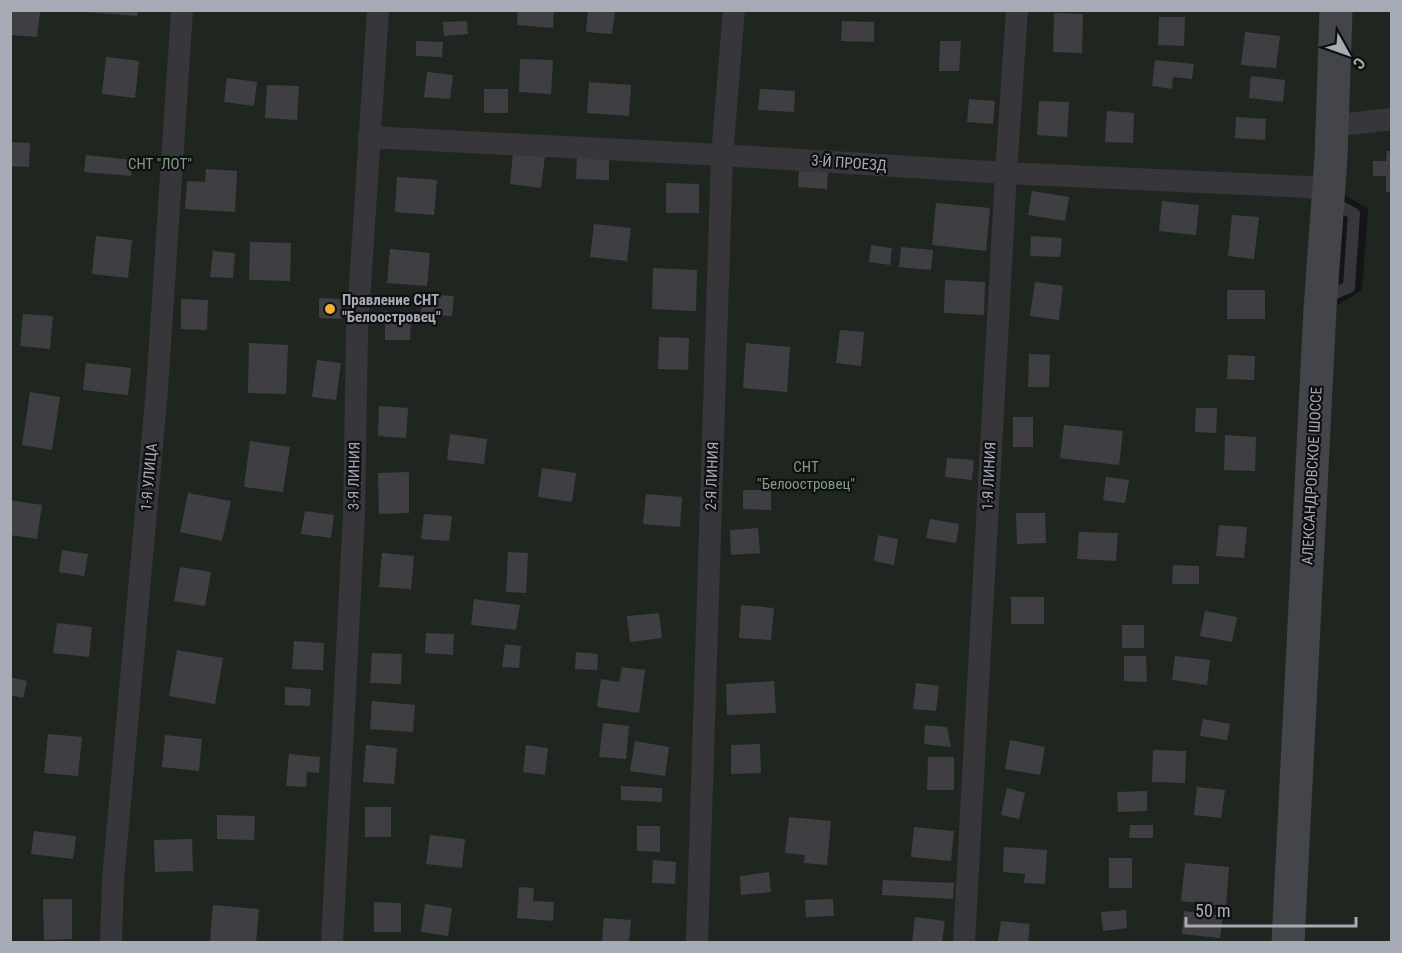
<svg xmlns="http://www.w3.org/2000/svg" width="1402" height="953" font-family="'Roboto Condensed',sans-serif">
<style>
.green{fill:#1f2620;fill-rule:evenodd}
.building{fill:#3f3f43}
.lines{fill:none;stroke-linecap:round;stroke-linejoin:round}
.lane{stroke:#36363b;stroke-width:12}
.street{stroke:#36363b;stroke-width:22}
.secondary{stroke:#44454b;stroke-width:33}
.poi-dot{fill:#ecb137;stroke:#100f11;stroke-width:2}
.labels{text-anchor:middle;stroke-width:4.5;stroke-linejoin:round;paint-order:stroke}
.street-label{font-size:15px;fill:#a7abb6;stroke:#100f11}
.park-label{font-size:15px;fill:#7ea081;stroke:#100f11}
.poi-label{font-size:15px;font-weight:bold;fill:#a7abb6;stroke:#100f11;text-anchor:start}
</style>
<rect width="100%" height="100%" fill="#151416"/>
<path class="green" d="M10,11H1391V942H11ZM1329,185L1368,209L1362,290L1320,316Z"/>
<g class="building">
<polygon points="11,10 40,12 37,37 10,35"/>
<polygon points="87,10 138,10 137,16 87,12"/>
<polygon points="518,10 554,10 553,28 517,25"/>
<polygon points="588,10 615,10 612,34 586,32"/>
<polygon points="1054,13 1083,14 1082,53 1053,52"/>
<polygon points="1159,17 1185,17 1184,46 1158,45"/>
<polygon points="467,21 468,34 444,36 443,22"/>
<polygon points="842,21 874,22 874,42 841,41"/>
<polygon points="1245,32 1280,36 1276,68 1241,65"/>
<polygon points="416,41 443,42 442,57 416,56"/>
<polygon points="940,41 961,41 959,71 939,71"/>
<polygon points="106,57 139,61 135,98 102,94"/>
<polygon points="520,59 553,60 551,94 519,92"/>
<polygon points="1155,60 1194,64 1192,79 1173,77 1172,89 1152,86"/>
<polygon points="427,72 453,75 450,99 424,97"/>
<polygon points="1251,76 1285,80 1283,102 1249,98"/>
<polygon points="227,78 257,82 254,106 224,102"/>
<polygon points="589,82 631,85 629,116 587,113"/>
<polygon points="267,85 299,86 297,120 265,118"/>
<rect x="484" y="89" width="24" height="24"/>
<polygon points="760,89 795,91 794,112 758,110"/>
<polygon points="969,99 995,101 993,124 967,122"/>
<polygon points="1039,101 1069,102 1067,137 1037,135"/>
<polygon points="1107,111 1134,113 1133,143 1105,142"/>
<polygon points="1236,117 1266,119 1265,140 1235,138"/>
<polygon points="10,142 30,143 29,167 10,166"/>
<polygon points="1387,151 1392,151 1392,192 1386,192 1386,176 1373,176 1373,161 1386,161"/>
<polygon points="513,153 545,156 541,188 510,184"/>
<polygon points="86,155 133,160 131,176 84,172"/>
<polygon points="577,157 609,158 609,180 576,179"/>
<polygon points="206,169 237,171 235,212 185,209 187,181 205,182"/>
<polygon points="799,171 828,172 827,189 798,187"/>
<polygon points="397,177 437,180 434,215 395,212"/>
<polygon points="666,183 699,184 699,213 666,213"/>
<polygon points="1032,191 1069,197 1065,221 1028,215"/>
<polygon points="1162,201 1199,205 1196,235 1159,231"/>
<polygon points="936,203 990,208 986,251 932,245"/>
<polygon points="1232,215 1259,217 1254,259 1228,256"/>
<polygon points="594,224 631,228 627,261 590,257"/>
<polygon points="96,236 132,240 128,278 92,274"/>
<polygon points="1031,236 1062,238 1060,257 1030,256"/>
<polygon points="250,242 291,243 290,281 249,280"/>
<polygon points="871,245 892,248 890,265 869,262"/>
<polygon points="901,247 933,250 931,270 899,267"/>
<polygon points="390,249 430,253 427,286 387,283"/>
<polygon points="213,251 235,253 233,278 210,277"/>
<polygon points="653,268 697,270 696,311 652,309"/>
<polygon points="945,280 985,282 984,315 944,313"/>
<polygon points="1035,282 1063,286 1059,320 1030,316"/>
<rect x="1227" y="290" width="38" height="29"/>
<polygon points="422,294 454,296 452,316 421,314"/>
<polygon points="319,298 342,299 341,319 319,318"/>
<polygon points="181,299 208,300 207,330 181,329"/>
<polygon points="385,311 411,318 410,340 385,340"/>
<polygon points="23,314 53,316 50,349 20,346"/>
<polygon points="840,330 864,332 861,366 836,363"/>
<polygon points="659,337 689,338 688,370 658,369"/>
<polygon points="249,343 288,345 286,394 248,393"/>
<polygon points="746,343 790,347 787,392 743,388"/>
<polygon points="1029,354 1050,355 1049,387 1028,387"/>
<polygon points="1228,355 1255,356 1254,380 1227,379"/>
<polygon points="317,360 341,363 336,400 312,397"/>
<polygon points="86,363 131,368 128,395 83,390"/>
<polygon points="30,392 60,397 52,450 22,445"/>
<polygon points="379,406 408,408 406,438 378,436"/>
<polygon points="1196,408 1217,408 1216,433 1195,432"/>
<rect x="1013" y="417" width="20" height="30"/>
<polygon points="1064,425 1123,431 1119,465 1060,458"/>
<polygon points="450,434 487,439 484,464 447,460"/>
<polygon points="1225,435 1256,437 1255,471 1224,470"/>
<polygon points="250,441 290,447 283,492 244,487"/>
<polygon points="947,458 974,460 972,480 945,477"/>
<polygon points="542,468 576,473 572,502 538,497"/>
<polygon points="409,472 409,513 379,514 378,473"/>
<polygon points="1106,477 1129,480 1125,503 1103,500"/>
<polygon points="743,490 771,490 771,510 743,509"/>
<polygon points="188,493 231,501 222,541 180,532"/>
<polygon points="646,494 682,497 680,527 643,524"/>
<polygon points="10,500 42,505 37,539 10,535"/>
<polygon points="305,511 334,515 331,538 301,534"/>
<polygon points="1016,513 1045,513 1046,543 1017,544"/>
<polygon points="424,514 452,516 449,541 421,539"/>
<polygon points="930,519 959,524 956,543 926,538"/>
<polygon points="1219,525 1247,527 1244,558 1216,556"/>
<polygon points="758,528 760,553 731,555 730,530"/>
<polygon points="1079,532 1118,533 1116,561 1077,559"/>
<polygon points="878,535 898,539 894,565 874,561"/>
<polygon points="62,550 88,554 84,576 59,572"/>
<polygon points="508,552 528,553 526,593 506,592"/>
<polygon points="382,553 414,556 411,589 379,587"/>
<polygon points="1173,565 1199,566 1199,584 1172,584"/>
<polygon points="180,567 211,572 205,606 174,601"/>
<rect x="1011" y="597" width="33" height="27"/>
<polygon points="474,599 520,605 516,630 471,625"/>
<polygon points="741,605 774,608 771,640 739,638"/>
<polygon points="1205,611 1237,617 1232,642 1200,636"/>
<polygon points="659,613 662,638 630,642 627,616"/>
<polygon points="57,623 92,627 89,657 53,653"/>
<rect x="1122" y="625" width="22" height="23"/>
<polygon points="426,633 454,634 453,655 425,653"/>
<polygon points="294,641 324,643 323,670 292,669"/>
<polygon points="505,644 521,646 519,668 502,667"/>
<polygon points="177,650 223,658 215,704 169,696"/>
<polygon points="576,652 598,654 597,670 575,669"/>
<polygon points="372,653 402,654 401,684 370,683"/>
<polygon points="1124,656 1146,656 1147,682 1124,681"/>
<polygon points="1175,656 1210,660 1207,685 1172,680"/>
<polygon points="622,667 645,670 639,713 597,707 601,679 619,682"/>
<polygon points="10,677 27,681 23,698 10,695"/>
<polygon points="774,681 776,713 727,715 726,684"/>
<polygon points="916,683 939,686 936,711 913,709"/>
<polygon points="285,687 311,689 310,706 285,705"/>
<polygon points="372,701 415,705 413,732 370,729"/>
<polygon points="1203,719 1230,724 1227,740 1200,736"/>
<polygon points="603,723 629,726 626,759 599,757"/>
<polygon points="925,725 947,727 951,747 924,744"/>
<polygon points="48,734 82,737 78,776 44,773"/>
<polygon points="165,735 202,739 199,771 162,767"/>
<polygon points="1010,740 1045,747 1040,775 1005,769"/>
<polygon points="635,741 669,747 665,776 630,771"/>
<polygon points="760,744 761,773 731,774 731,745"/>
<polygon points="366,745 397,748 394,784 363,782"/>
<polygon points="526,745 548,748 545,775 523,772"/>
<polygon points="1153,750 1186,751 1185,783 1152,782"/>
<polygon points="289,754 320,757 319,773 307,772 306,787 286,786"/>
<polygon points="928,757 954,757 954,790 927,790"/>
<polygon points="621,786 662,788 662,802 621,800"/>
<polygon points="1197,787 1225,790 1221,818 1194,815"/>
<polygon points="1007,788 1025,793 1019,819 1001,815"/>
<polygon points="1147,791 1147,811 1118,812 1117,792"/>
<rect x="365" y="807" width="26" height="30"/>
<polygon points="217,815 255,816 254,840 217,839"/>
<polygon points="789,817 831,821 827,865 804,863 805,855 785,853"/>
<polygon points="1130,825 1153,825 1153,838 1129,838"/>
<polygon points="637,826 660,826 660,852 637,851"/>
<polygon points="914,827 954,831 951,861 911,857"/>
<polygon points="34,831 76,836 73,859 31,854"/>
<polygon points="430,835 465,839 462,868 426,864"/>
<polygon points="192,839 193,871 155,872 154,840"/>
<polygon points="1004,847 1047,850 1045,884 1024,883 1025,874 1003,872"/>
<rect x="1109" y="858" width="23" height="30"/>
<polygon points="653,860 676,862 675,884 652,883"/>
<polygon points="1185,863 1229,867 1226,906 1181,901"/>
<polygon points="769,872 771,892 741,895 740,876"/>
<polygon points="883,880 954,883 953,899 882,895"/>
<polygon points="519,887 534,888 533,901 554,902 553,921 517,918"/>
<polygon points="43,899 72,899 72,939 44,940"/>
<polygon points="833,899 834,916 806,917 805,900"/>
<polygon points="374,902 401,903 401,932 374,932"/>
<polygon points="425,904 452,908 448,936 421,932"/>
<polygon points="213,905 259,909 256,942 210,942"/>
<polygon points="1126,910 1127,928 1103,931 1101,912"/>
<polygon points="1184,911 1223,916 1220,938 1182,934"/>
<polygon points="915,917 945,921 942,942 912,942"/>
<polygon points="604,918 631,920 629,942 602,942"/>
<polygon points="1001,921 1030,924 1028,942 998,942"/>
</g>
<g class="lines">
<polyline class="lane" points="1324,298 1349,287 1354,214 1331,201"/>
<g class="street">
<polyline points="1332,126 1392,119"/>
<polyline points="369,137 722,155 1006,173 1329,188"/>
<polyline points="111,942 113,880 157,389 182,10"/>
<polyline points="332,942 354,514 357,332 378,10"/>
<polyline points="697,942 722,155 734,10"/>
<polyline points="964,942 1006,173 1017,10"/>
</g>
<polyline class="secondary" points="1288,942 1320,309 1331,158 1336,10"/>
</g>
<circle class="poi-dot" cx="330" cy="309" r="6"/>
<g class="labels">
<g class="street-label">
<text transform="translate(849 163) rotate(4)" y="5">3-Й ПРОЕЗД</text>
<text transform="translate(354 476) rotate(-89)" y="5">3-Я ЛИНИЯ</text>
<text transform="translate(712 476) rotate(-88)" y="5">2-Я ЛИНИЯ</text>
<text transform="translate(989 476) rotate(-87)" y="5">1-Я ЛИНИЯ</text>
<text transform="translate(1312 476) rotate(-87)" y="5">АЛЕКСАНДРОВСКОЕ ШОССЕ</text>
<text transform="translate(149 477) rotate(-85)" y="5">1-Я УЛИЦА</text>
</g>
<g class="park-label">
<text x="160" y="169">СНТ "ЛОТ"</text>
<text x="806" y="472">СНТ<tspan x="806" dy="17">"Белоостровец"</tspan></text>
</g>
<g class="poi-label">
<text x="342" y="305">Правление СНТ<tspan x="342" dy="17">"Белоостровец"</tspan></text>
</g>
</g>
<rect width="1402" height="953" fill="none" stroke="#a7abb6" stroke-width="24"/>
<g transform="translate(1348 54) rotate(130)" stroke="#100f11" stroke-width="4.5" paint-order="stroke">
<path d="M0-4.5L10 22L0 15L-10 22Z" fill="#a7abb6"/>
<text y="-9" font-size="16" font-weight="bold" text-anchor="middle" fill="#a7abb6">С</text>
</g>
<path d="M1186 917v9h170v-9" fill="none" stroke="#a7abb6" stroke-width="3"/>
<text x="1195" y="917" font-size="18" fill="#a7abb6" stroke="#100f11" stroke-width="4.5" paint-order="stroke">50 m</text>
</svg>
